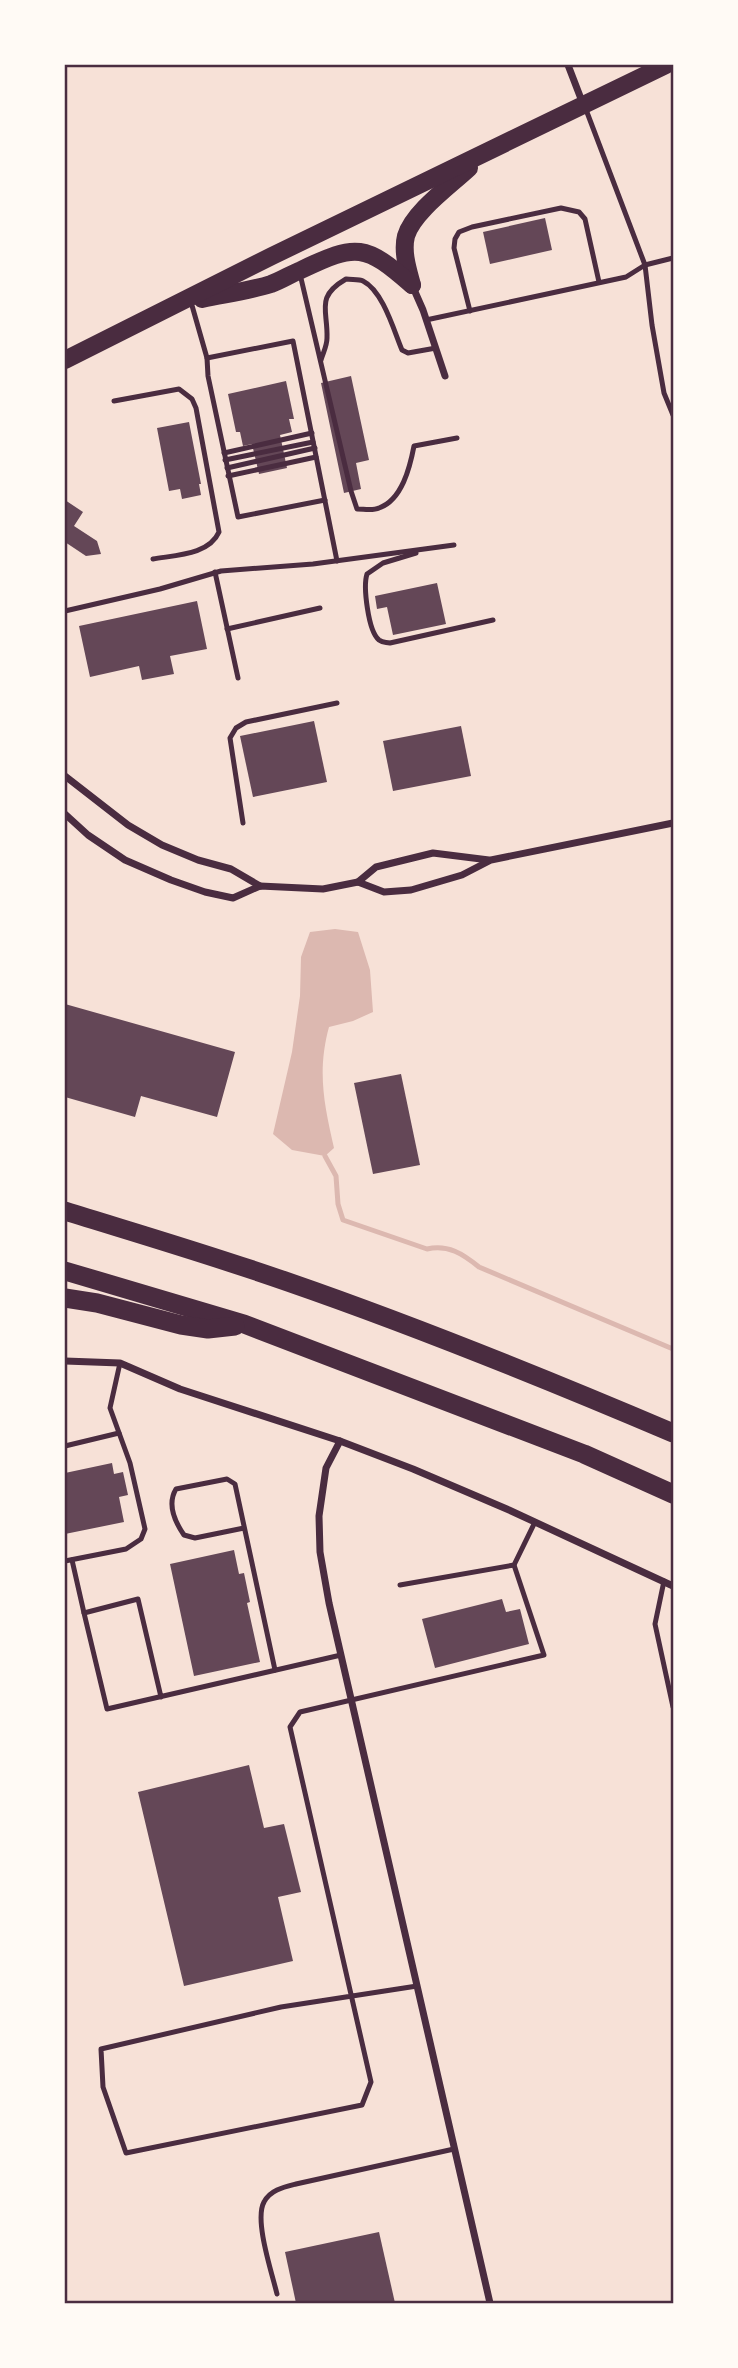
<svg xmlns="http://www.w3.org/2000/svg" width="738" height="2368" font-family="Arial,sans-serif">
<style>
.water{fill:#dcb8b0}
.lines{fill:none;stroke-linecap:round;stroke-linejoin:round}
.stream{stroke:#dcb8b0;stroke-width:5}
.building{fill:#644757}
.service{stroke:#4a2c40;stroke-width:5}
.minor{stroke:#4a2c40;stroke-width:7}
.primary{stroke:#4a2c40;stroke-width:18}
.motorway{stroke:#4a2c40;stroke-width:19}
.neatline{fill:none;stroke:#4a2c40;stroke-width:2.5}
</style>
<rect width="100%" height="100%" fill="#f7e1d7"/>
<path class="water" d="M335,929L358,932L370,970L373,1012L353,1021L329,1027C317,1071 324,1104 334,1148L325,1156L292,1150L273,1134L292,1052L300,996L301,957L310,932Z"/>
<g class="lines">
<path class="stream" d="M325,1156L336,1176L338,1204L343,1220L427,1249C448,1244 463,1254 479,1267L673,1349"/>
</g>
<g class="building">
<polygon points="545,218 552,250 490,264 483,232"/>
<polygon points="351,376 369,460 356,463 361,489 344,493 321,383"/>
<polygon points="286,381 294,419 289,419 292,432 280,435 287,468 259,474 252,444 243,446 240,432 236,432 228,394"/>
<polygon points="189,422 201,484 199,484 201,495 182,499 180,489 169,491 157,428"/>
<polygon points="65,500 83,512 74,526 97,541 101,554 86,556 65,542"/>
<polygon points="437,583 446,624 393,635 387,607 377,609 375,596"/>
<polygon points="197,601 207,649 170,656 174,674 142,680 139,666 90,677 79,626"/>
<polygon points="314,721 327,782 253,797 240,736"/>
<polygon points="461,726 471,776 393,791 383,741"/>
<polygon points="65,1004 235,1052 217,1117 141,1096 135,1117 65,1097"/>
<polygon points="401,1074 420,1165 373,1174 354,1083"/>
<polygon points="112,1463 114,1474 123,1472 128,1495 119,1497 124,1522 65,1534 65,1473"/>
<polygon points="234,1550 239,1574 244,1573 250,1602 247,1603 260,1662 194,1676 170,1564"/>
<polygon points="502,1599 506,1612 520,1609 529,1644 435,1668 422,1619"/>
<polygon points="249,1765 264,1828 284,1824 301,1892 278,1897 293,1961 184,1986 138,1792"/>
<polygon points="379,2232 395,2303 296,2303 285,2252"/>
</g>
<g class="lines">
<g class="service">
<polyline points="585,107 645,265 652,325 664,393 673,415"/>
<path d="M300,274L351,491L357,509C364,509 373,511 379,508C402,500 410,467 414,446L457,438"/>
<polyline points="191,302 207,358 293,341 337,561"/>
<polyline points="470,311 454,248 455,239 459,232 472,227 561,208 579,212 585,219 599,282"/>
<polyline points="426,320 626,277 645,265 673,258"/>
<polyline points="207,358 208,376 238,517 325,500"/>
<path d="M321,360C323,353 327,346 327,338C328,310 315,297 346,279C351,280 359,279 363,281C383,291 394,331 402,350L408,353L436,348"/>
<path d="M114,401L179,389L192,399L196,408L219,532C209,555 175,555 153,559"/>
<polyline points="224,453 312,433"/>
<polyline points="225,460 313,442"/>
<polyline points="227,468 315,448"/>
<polyline points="228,476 316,457"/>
<path d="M416,553L383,563L367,574C363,586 368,631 379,640C383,643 385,642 390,643L493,620"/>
<polyline points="215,572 238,678"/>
<polyline points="65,611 160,589 221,571 313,564 454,545"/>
<polyline points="227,629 320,608"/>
<polyline points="243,823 230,738 236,728 246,722 337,703"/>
<polyline points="65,1446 119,1433"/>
<path d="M244,1528L195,1538L184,1535C175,1522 167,1504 176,1489L227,1479L235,1484L275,1670"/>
<polyline points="72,1560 84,1613"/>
<polyline points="65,1561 126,1549 141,1539 145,1529 130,1463 110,1408 120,1363"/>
<polyline points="664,1581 655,1624 673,1707"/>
<polyline points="400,1585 514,1565 535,1522"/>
<polyline points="161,1697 138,1599 84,1613 107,1709 341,1655"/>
<polyline points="417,1986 281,2007 101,2049 103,2087 126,2153 362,2105 371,2082 290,1727 300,1712 544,1655 514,1565"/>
<path d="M277,2294C272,2273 254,2220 264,2202C270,2190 284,2187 296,2184L454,2149"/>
</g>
<g class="minor">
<polyline points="568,65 583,104"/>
<polyline points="412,285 423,310 445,376"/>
<polyline points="65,776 128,825 162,845 198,860 231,869 260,886"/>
<polyline points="65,814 88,835 125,860 171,880 205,892 233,898 260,886 323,889 358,882 384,892 411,890 462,875 491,860 673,823"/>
<polyline points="358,882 376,867 433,853 489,860"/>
<polyline points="65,1361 120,1363 180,1389 340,1441 413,1469 509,1510 673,1586"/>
<polyline points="340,1441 326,1468 319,1516 320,1552 329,1603 490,2303"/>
</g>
<g class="primary">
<path d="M412,285C408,270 402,252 406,236C413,212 451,185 469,168"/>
<path d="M202,299C225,294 249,291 271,284C282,280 291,274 301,270C357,243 365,244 412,285"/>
<polyline points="65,360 272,256 666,65"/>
</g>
<g class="motorway">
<path d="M65,1211C139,1234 214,1256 288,1282C418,1327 546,1379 673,1433"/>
<polyline points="65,1271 244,1324 584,1454 673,1494"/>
<polyline points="65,1298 97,1303 181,1325 208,1329 235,1326"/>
</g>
</g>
<rect width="738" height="2368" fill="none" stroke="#fffaf5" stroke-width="133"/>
<rect x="66" y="66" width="606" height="2236" class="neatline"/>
</svg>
